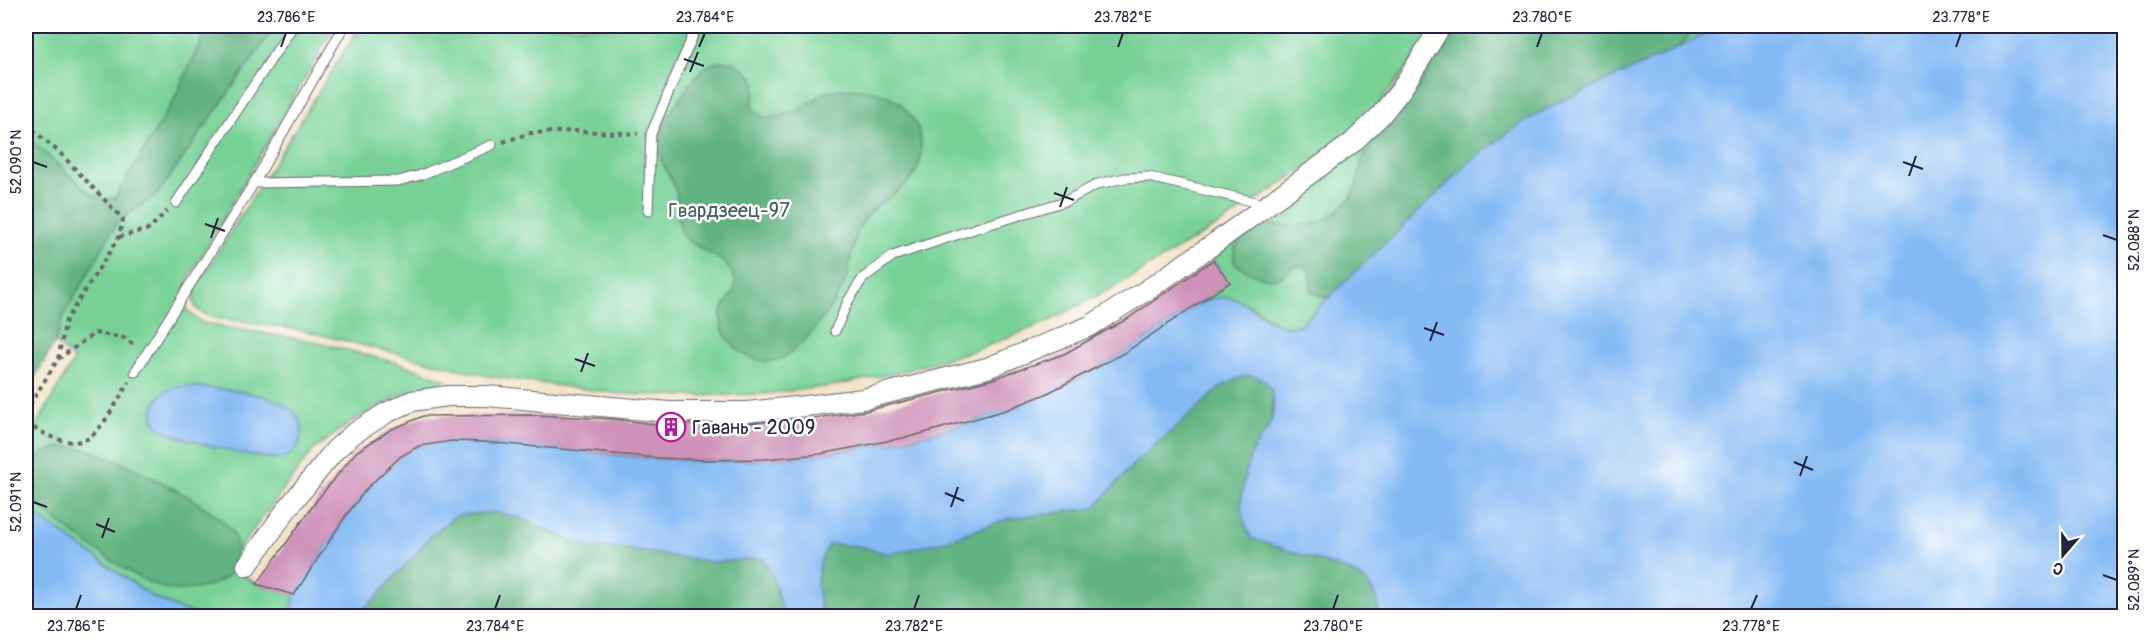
<svg xmlns="http://www.w3.org/2000/svg" width="2150" height="642" font-family="Pangolin,sans-serif">
<style>
.green{fill:#77d197;stroke:#4c7a69;stroke-width:1.5}
.forest{fill:#61b380;stroke:#426a5e;stroke-width:1.5}
.water{fill:#84baf3;stroke:#536e97;stroke-width:1.5}
.building{fill:#ce92b8}
.lines{fill:none;stroke-linecap:round;stroke-linejoin:round}
.lane-casing{stroke:#6b666c;stroke-width:11}
.street-casing{stroke:#6b666c;stroke-width:22}
.path{stroke:#6b666c;stroke-width:4;stroke-dasharray:4.5 4.5;stroke-linecap:butt}
.lane{stroke:#fff;stroke-width:9}
.street{stroke:#fff;stroke-width:20}
.ticks{fill:none;stroke:#22223b;stroke-width:2}
.labels{text-anchor:middle;stroke-width:5;stroke-linejoin:round;paint-order:stroke}
.park-label{font-size:20px;fill:#405f5b;stroke:#fff}
.poi-label{font-size:20px;fill:#22223b;stroke:#fff;text-anchor:start}
.neatline{fill:none;stroke:#22223b;stroke-width:2}
.ticks-label{font-size:15px;text-anchor:middle;fill:#22223b}
</style>
<rect width="100%" height="100%" fill="#fff"/>
<filter id="ink" filterUnits="userSpaceOnUse"><feTurbulence type="fractalNoise" baseFrequency=".0167" numOctaves="2"/><feDisplacementMap in="SourceGraphic" scale="12" xChannelSelector="R" yChannelSelector="G"/><feConvolveMatrix kernelMatrix="1 2 1 2 8 2 1 2 1" color-interpolation-filters="sRGB"/></filter>
<filter id="wash" filterUnits="userSpaceOnUse"><feTurbulence type="fractalNoise" baseFrequency=".008" numOctaves="4" result="noise"/><feDisplacementMap in="SourceGraphic" scale="24" xChannelSelector="R" yChannelSelector="G"/><feGaussianBlur stdDeviation="1.35" result="paint"/><feColorMatrix in="noise" values="0 0 0 0 0 0 0 0 0 0 0 0 0 0 0 0 0 1.4 0 .05"/><feComposite in="paint" operator="in"/></filter>
<g filter="url(#wash)">
<rect width="100%" height="100%" fill="#f2e3c8"/>
<g class="green">
<polygon points="26,26 208,26 173,102 115,198 102,199 88,192 26,136"/>
<path d="M275,26H335L191,274C181,296 180,310 203,323L311,341L402,364L446,380L404,394L356,419L313,450L227,565L257,584L294,595L292,616H205L179,609L153,597L26,508V443L74,360L55,342L64,315L118,221L157,195Z"/>
<path d="M360,26H1434L1414,59L1358,129L1317,160L1225,221L1114,287L1047,322L979,349L901,372L832,386L763,394L693,396L620,394L488,376L301,330L215,318C197,312 189,307 196,287Z"/>
<path d="M1448,26H1718L1692,42L1467,165L1300,325C1277,333 1267,313 1249,305C1242,302 1203,307 1193,308L1229,282L1213,260L1222,251L1215,243L1329,165Z"/>
</g>
<g class="forest">
<polygon points="208,26 275,26 157,195 118,221 64,315 55,342 26,393 26,136 88,192 102,199 115,198 173,102"/>
<path d="M1470,26C1480,26 1490,24 1500,26C1519,30 1527,33 1546,26H1695L1687,38L1675,50L1556,104L1494,143L1467,165L1330,297H1322L1311,291L1310,273L1306,267C1289,263 1292,272 1280,277C1266,283 1246,271 1234,263C1233,251 1234,243 1244,235C1265,215 1294,233 1318,222C1328,218 1341,209 1348,201C1359,188 1358,169 1365,154C1371,139 1383,131 1393,119C1401,110 1409,100 1416,90C1428,74 1435,55 1448,40C1455,32 1461,28 1470,26Z"/>
<path d="M719,61L734,62L753,77L756,89L753,100L754,110L766,118C779,117 792,114 804,107C812,103 819,95 827,92C845,85 882,89 897,101C916,117 925,136 920,161C913,192 877,198 862,223C852,239 852,261 846,279C837,302 798,359 772,361C747,363 719,341 721,315C722,301 739,295 734,278C728,255 697,253 684,236C673,220 681,204 675,188C669,172 657,160 658,141C659,126 691,80 703,69C707,65 714,63 719,61Z"/>
<path d="M1247,376H1258L1268,383L1273,394L1271,422L1251,455L1241,502L1251,538L1347,570L1367,581L1377,598L1379,616H822C816,588 813,571 829,544L858,546L889,554L941,542L1010,518L1094,508L1135,463L1220,388L1234,379Z"/>
<path d="M62,447C70,448 78,447 85,449C116,456 220,507 234,535C239,545 237,565 229,574C216,588 187,592 169,589C138,585 49,517 26,494V468L43,452Z"/>
<polygon points="492,512 518,517 575,542 594,548 617,548 714,562 762,558 772,573 784,616 356,616 374,600 432,535 455,516"/>
</g>
<g class="water">
<path d="M1718,26H2124V616H1379L1377,598L1366,581L1347,570L1251,538C1246,526 1241,516 1241,503C1242,491 1247,464 1252,453C1257,442 1267,432 1271,421C1276,407 1275,388 1262,379C1249,370 1232,381 1220,388L1135,463L1094,508L1010,518L941,542L889,554L858,546L829,544C813,571 816,588 822,616H784L772,573L762,558L714,562L617,548H594L575,542L518,517L492,512L455,516L432,535L374,600L356,616H292C293,609 292,600 295,594C300,582 310,571 317,560C339,527 380,459 419,446C445,437 477,441 504,444C539,446 573,450 607,454C660,460 715,463 768,459C875,451 986,426 1083,376C1110,362 1136,346 1161,329C1178,317 1196,302 1216,298C1249,290 1268,336 1300,325L1467,165C1495,141 1525,120 1558,103C1611,77 1667,57 1718,26Z"/>
<path d="M187,386C216,389 311,391 301,436C299,447 292,456 281,458C263,462 189,440 169,433C163,430 156,426 154,420C150,410 159,395 168,390C174,387 181,387 187,386Z"/>
<polygon points="26,508 153,597 179,609 205,616 26,616"/>
</g>
<g id="blocks">
<polygon class="building" points="1213,260 1230,282 1124,353 1046,394 1006,410 913,436 820,454 765,459 709,460 658,458 484,442 452,441 419,446 401,456 368,487 345,517 294,595 257,584 317,500 356,452 390,430 423,416 537,415 613,419 654,424 723,425 807,419 866,411 990,380 1064,354 1127,319"/>
</g>
</g>
<g filter="url(#ink)">
<use href="#blocks" fill-opacity="0" stroke="#6b666c" stroke-width="1.5"/>
<g class="lines">
<g class="lane-casing">
<g id="lane">
<polyline points="254,183 398,181 421,175 492,145"/>
<polyline points="176,203 293,26"/>
<polyline points="648,211 651,134 697,26"/>
<polyline points="835,331 848,301 863,278 893,256 977,228 1066,201 1098,184 1125,178 1149,177 1264,204"/>
<polyline points="135,372 254,183 344,26"/>
</g>
</g>
<g class="street-casing">
<polyline id="street" points="247,566 287,509 335,450 353,434 386,413 412,401 448,396 487,396 669,412 747,412 805,406 863,399 987,368 1090,326 1150,288 1215,243 1352,143 1380,116 1401,90 1441,26"/>
</g>
<g class="path">
<polyline points="26,124 60,153 123,219 119,237 66,320 58,359 26,411"/>
<polyline points="503,142 531,133 575,131 638,134"/>
<polyline points="119,237 149,229 167,211"/>
<polyline points="58,359 95,333 125,338 135,346"/>
<path d="M26,423C41,433 68,448 87,439C102,431 120,396 129,382"/>
</g>
<use href="#lane" class="lane"/>
<use href="#street" class="street"/>
</g>
</g>
<path class="ticks" d="M281,47L286,33M699,47L705,33M1118,47L1123,33M1537,47L1542,33M1956,47L1961,33M684,59L704,66M690,72L698,52M33,162L47,167M1903,162L1923,169M1909,176L1916,156M1054,193L1074,200M1060,207L1067,187M205,224L225,231M2103,235L2117,240M211,238L218,218M1424,328L1444,335M1430,341L1437,322M575,359L595,366M581,372L588,353M1794,462L1813,470M1800,476L1807,456M945,493L964,501M33,502L47,507M951,507L958,487M96,524L115,532M102,538L109,518M2103,575L2117,580M76,609L81,595M495,609L500,595M914,609L919,595M1333,609L1338,595M1751,609L1757,595"/>
<defs>
<g id="building-ring" transform="scale(1.5)"><circle r="9.5" fill="#fff" stroke="#b5179e" stroke-width="1.5"/><path d="M-4-6H4V6H1V3H-1V6H-4ZM-2.5-4.3h1.7v1.8h-1.7ZM.8-4.3h1.7v1.8H.8ZM-2.5-1h1.7V.8h-1.7ZM.8-1h1.7V.8H.8Z" fill="#b5179e"/></g>
</defs>
<g fill-rule="evenodd">
<use href="#building-ring" x="671" y="427"/>
</g>
<g class="labels">
<g class="park-label">
<text x="729" y="217">Гвардзеец-97</text>
</g>
<g class="poi-label">
<text x="692" y="434">Гавань - 2009</text>
</g>
</g>
<rect width="2150" height="642" fill="none" stroke="#fff" stroke-width="66"/>
<g transform="translate(2063 555) rotate(200)" stroke="#ffffff" stroke-width="4.5" paint-order="stroke">
<path d="M0-4.5L10 22L0 15L-10 22Z" fill="#22223b"/>
<text y="-9" font-size="16" font-weight="bold" text-anchor="middle" fill="#22223b">С</text>
</g>
<rect x="33" y="33" width="2084" height="576" class="neatline"/>
<g class="ticks-label">
<text x="286" y="22">23.786°E</text>
<text x="705" y="22">23.784°E</text>
<text x="1123" y="22">23.782°E</text>
<text x="1542" y="22">23.780°E</text>
<text x="1961" y="22">23.778°E</text>
<text transform="translate(16 162) rotate(-90)" y="5">52.090°N</text>
<text transform="translate(2134 240) rotate(-90)" y="5">52.088°N</text>
<text transform="translate(16 502) rotate(-90)" y="5">52.091°N</text>
<text transform="translate(2134 580) rotate(-90)" y="5">52.089°N</text>
<text x="76" y="631">23.786°E</text>
<text x="495" y="631">23.784°E</text>
<text x="914" y="631">23.782°E</text>
<text x="1333" y="631">23.780°E</text>
<text x="1751" y="631">23.778°E</text>
</g>
</svg>
